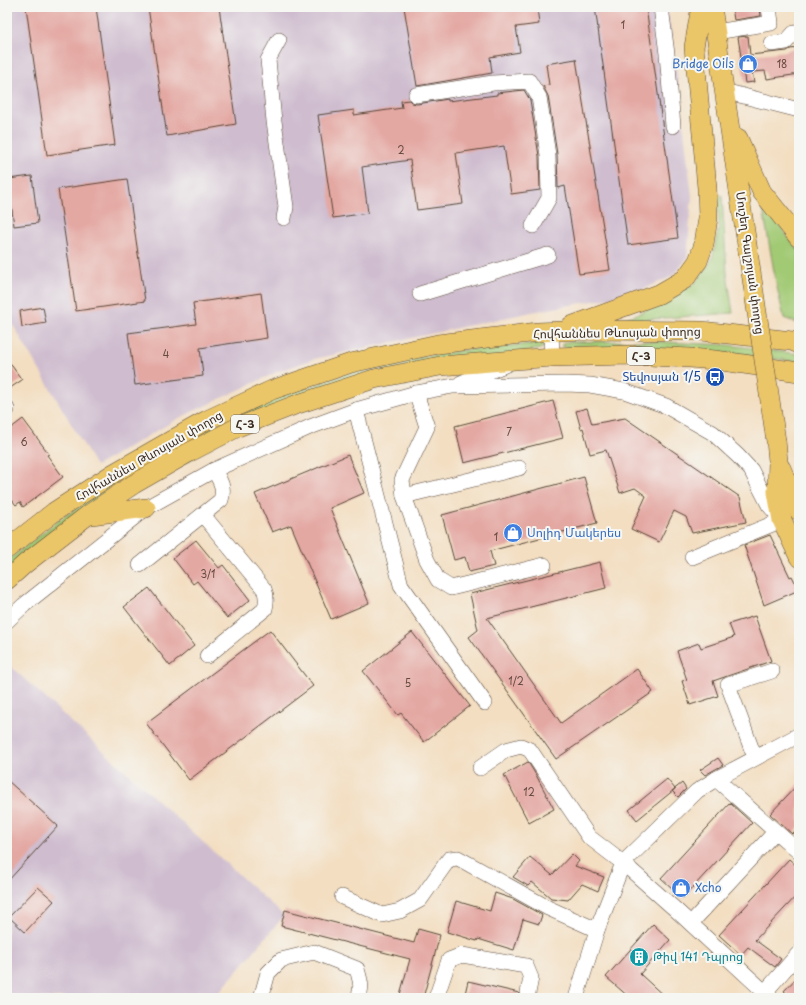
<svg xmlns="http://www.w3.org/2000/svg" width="806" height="1005" font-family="'Playpen Sans','Noto Sans Armenian',sans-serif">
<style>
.industrial{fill:#cfbdcf}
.green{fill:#a2ca75;stroke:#6e7a4a}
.building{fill:#e4a8a3}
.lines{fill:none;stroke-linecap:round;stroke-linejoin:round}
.minor-casing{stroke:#574536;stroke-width:16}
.major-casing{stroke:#574536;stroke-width:20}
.minor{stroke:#fff;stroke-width:15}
.major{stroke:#ebc669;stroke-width:19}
.major-bridge-casing{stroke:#574536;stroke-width:20;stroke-linecap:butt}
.major-bridge{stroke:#ebc669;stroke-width:19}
.labels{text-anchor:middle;stroke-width:4;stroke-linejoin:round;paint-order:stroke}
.number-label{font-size:10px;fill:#654a3f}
.shield{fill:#f6f6f2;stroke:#73675e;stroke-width:1}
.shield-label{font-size:11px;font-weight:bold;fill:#3b2a1e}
.shop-label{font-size:12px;fill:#366cbe;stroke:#f6f6f2;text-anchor:start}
.street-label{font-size:12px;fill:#3b2a1e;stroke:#f6f6f2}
.transit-label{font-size:12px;fill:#164399;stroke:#f6f6f2;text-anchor:end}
.culture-label{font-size:12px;fill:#0d838f;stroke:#f6f6f2;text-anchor:start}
</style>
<rect width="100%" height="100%" fill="#f6f6f2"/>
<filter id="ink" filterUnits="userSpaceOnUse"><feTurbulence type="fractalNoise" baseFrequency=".025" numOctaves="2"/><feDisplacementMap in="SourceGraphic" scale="8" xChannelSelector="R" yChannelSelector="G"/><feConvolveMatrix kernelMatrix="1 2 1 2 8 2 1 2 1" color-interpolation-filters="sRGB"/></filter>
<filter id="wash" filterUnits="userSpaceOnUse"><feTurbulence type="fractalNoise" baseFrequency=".012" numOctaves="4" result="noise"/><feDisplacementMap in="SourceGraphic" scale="16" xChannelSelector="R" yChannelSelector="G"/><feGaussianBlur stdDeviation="0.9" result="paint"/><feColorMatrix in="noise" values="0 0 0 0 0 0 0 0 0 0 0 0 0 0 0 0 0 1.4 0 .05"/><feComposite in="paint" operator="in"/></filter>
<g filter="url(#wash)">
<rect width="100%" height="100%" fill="#f3dec1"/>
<g class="industrial">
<polygon points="7,7 667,7 675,57 692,196 687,259 671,277 632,294 532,312 314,359 279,371 177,419 96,466 7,315"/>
<polygon points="7,663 284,916 214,998 7,998"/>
</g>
<g class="green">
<polygon points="718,194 722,196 727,273 733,313 612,322 635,315 671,298 696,282 712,259 719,227"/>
<polygon points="762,203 799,251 799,324 784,318 776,283"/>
<polygon points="643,341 729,345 799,354 799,362 736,354 562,347 562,344 565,342"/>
<polygon points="540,343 544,345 544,347 540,349 285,402 7,571 7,561 55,523 113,483 195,435 280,396 351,372 407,359 465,350"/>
</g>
<g id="blocks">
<g class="building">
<polygon points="26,7 96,7 115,145 47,155"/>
<polygon points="148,7 219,7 236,124 167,136"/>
<polygon points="404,7 537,7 539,24 516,27 520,52 490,57 492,73 417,86"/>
<polygon points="595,7 646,7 678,238 628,245"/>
<polygon points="732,7 760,7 761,16 734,20"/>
<polygon points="748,36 750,55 787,51 790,49 799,48 799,74 767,79 765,71 752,72 754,82 745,83 738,37"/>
<polygon points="576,59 610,270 579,274 565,186 558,188 557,154 548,96 543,86 549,85 546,64"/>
<polygon points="524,90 530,100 539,156 540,190 511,194 504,146 456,153 463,204 417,210 410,160 362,167 368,213 333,218 318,115 354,110 354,115 402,108 401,101 409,100 412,103 417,104 448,99 448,101 497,95 497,93"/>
<polygon points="32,176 38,223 14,226 8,179"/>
<polygon points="127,179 145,301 76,311 58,189"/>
<polygon points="261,293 267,338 200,348 203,376 135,385 128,333 196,324 193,303"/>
<polygon points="43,307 46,323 22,327 20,311"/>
<polygon points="7,359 22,380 7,390"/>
<polygon points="553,401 563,438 464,463 455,426"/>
<polygon points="587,408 592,424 625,418 740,497 746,522 692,533 686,517 674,511 659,542 631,529 646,496 635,488 620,493 606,450 590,454 583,428 581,429 576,411"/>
<polygon points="23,419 49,454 47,455 63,477 23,507 20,502 16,505 7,494 7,431"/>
<polygon points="348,455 364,493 330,508 369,603 331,619 291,525 272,532 255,494"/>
<polygon points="584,477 597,523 490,551 494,566 469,572 465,557 454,560 442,515"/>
<polygon points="770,535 790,577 792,576 799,590 764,605 744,545"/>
<polygon points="196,540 219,568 223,565 250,600 227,618 197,581 193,584 173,558"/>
<polygon points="600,562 606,588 487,618 561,723 637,669 653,692 556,759 469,637 478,630 470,594"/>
<polygon points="149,588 194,646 170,666 124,607"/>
<polygon points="755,616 771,661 713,681 718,696 690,705 682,681 687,680 677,651 699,643 701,648 734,637 729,624"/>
<polygon points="270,630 313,686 189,780 146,723"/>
<polygon points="412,632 470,706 424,742 401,713 398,715 363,671"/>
<polygon points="718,758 723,765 705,775 700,770"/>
<polygon points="528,762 536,775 554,809 529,823 504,775"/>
<polygon points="667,779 675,789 637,820 629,810"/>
<polygon points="7,780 58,826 7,882"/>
<polygon points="682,783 686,789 678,797 672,791"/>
<polygon points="799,783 799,827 792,834 770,814"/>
<polygon points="730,803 752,823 683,898 661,878"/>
<polygon points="572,854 579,861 575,866 604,877 598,891 582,884 568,900 551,898 532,882 528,886 513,877 530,857 552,875"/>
<polygon points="789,859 799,868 799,893 755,940 781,959 775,967 748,947 741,955 719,935"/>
<polygon points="38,887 54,901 25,932 9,917"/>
<polygon points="495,893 513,899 542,915 539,924 523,919 514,950 478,939 477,941 447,932 456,901 490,911"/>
<polygon points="285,910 414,943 418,929 440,935 423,998 399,998 410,959 281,926"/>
<polygon points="653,924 670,940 640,974 666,998 630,998 606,977"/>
<polygon points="799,975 799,998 792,998 784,991"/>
<polygon points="468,981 519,993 518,998 464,998"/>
</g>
</g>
</g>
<g filter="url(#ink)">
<use href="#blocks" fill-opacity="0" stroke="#574536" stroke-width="1"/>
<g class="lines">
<g class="minor-casing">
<g id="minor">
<polyline points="661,7 667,54 673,126"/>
<polyline points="716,32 771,23 769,7"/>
<polyline points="279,40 268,60 274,121 286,207 284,218"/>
<polyline points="772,44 786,42 794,33 799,32"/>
<polyline points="724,91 799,110"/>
<polyline points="416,95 493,83 529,81 539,97 548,155 549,198 533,226"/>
<polyline points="420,294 548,255"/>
<polyline points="551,332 552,357"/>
<polyline points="461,383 507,364"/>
<polyline points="416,393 427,427 402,480 404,496 427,560 438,580 451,588 544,565"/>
<polyline points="7,410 7,409"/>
<polyline points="356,410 401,585 485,703"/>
<polyline points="404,496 519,468"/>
<path d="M203,515L264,589C267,596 267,601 265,609L207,656"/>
<path d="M140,565L221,500C225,487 220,481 214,470"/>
<polyline points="7,621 24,605 146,508 214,470 310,427 356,410 416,393 453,386 565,384 590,385 624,391 666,406 713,433 738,456 751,470 769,505 782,520 692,557"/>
<polyline points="757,757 752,750 728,685 772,671"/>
<polyline points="480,768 506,750 521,746 530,750 589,837 623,863 676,910 771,998"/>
<polyline points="716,779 799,852"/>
<polyline points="342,897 382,915 400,911 420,900 449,859 458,858 548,908 597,930"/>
<polyline points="691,923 775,832"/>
<polyline points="765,992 799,953"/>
<path d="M261,998L268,973L281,960L314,952L357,969C360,980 363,987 358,998"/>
<polyline points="436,998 449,960 462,955 526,966 531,978 527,998"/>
<polyline points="576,998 597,930 623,863 697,791 716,779 799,735"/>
</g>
</g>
<g class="major-casing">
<g id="major">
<polyline points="712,7 739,191"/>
<polyline points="738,138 762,192 799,238"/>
<polyline points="571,326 659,294 685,279 698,261 704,244 708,218 707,188 694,47 700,12 702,7"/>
<polyline points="776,441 778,461 777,492 782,520 799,557"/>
<polyline points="781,468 799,511"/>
<polyline points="91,515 146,508"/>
<polyline points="7,549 54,512 114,473 207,420 272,390 351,363 438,344 538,332 586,330 701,331 792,341 799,344"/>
<polyline points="7,580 26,563 88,515 134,484 188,453 238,427 295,405 374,379 440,366 552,357 629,355 690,358 715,360 799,372"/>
</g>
</g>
<use href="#minor" class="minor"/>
<use href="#major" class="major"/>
<g class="major-bridge-casing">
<polyline id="major-bridge" points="739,191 776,441"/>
</g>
<use href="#major-bridge" class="major-bridge"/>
</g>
</g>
<defs>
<g id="shop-disc" transform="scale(1)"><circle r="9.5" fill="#3f7fe0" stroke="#f6f6f2"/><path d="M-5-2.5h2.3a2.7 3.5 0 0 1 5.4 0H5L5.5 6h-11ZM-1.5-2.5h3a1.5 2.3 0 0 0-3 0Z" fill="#fff"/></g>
<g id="bus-disc" transform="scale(1)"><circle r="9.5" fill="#1a4fb4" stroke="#f6f6f2"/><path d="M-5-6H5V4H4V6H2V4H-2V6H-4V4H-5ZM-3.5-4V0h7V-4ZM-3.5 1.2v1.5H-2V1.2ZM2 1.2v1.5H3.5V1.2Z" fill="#fff"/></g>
<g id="building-disc" transform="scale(1)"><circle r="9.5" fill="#0f9aa8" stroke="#f6f6f2"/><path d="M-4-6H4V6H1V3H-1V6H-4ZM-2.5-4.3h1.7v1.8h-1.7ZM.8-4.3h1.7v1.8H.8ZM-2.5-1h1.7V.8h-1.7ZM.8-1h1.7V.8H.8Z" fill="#fff"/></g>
</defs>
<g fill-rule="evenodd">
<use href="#shop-disc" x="748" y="64"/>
<use href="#bus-disc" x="715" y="377"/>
<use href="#shop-disc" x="513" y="533"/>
<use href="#shop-disc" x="681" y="888"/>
<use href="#building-disc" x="639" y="957"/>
</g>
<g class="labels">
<g class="number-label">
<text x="623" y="29">1</text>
<text x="782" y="68">18</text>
<text x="401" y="154">2</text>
<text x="166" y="358">4</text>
<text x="509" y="436">7</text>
<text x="24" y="446">6</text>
<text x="496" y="541">1</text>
<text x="208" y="578">3/1</text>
<text x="516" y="685">1/2</text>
<text x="408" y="687">5</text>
<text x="529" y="796">12</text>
</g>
<g class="shield">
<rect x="627" y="347" width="28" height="18" rx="3"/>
<rect x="231" y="415" width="28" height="18" rx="3"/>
</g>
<g class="shield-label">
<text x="641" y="360">Հ-3</text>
<text x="245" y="428">Հ-3</text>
</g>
<g class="shop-label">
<text x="734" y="68" text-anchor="end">Bridge Oils</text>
<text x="527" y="537">Սոլիդ Մակերես</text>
<text x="695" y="892">Xcho</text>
</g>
<g class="street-label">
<text transform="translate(750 263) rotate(82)" y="4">Մուշեղ Գալշոյան փողոց</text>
<text transform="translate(617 333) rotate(-1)" y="4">Հովհաննես Թևոսյան փողոց</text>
<text transform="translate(149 456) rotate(-30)" y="4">Հովհաննես Թևոսյան փողոց</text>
</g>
<g class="transit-label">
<text x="701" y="381">Տեվոսյան 1/5</text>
</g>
<g class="culture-label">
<text x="653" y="961">Թիվ 141 Դպրոց</text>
</g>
</g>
<rect width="806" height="1005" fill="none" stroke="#f6f6f2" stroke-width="24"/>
</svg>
